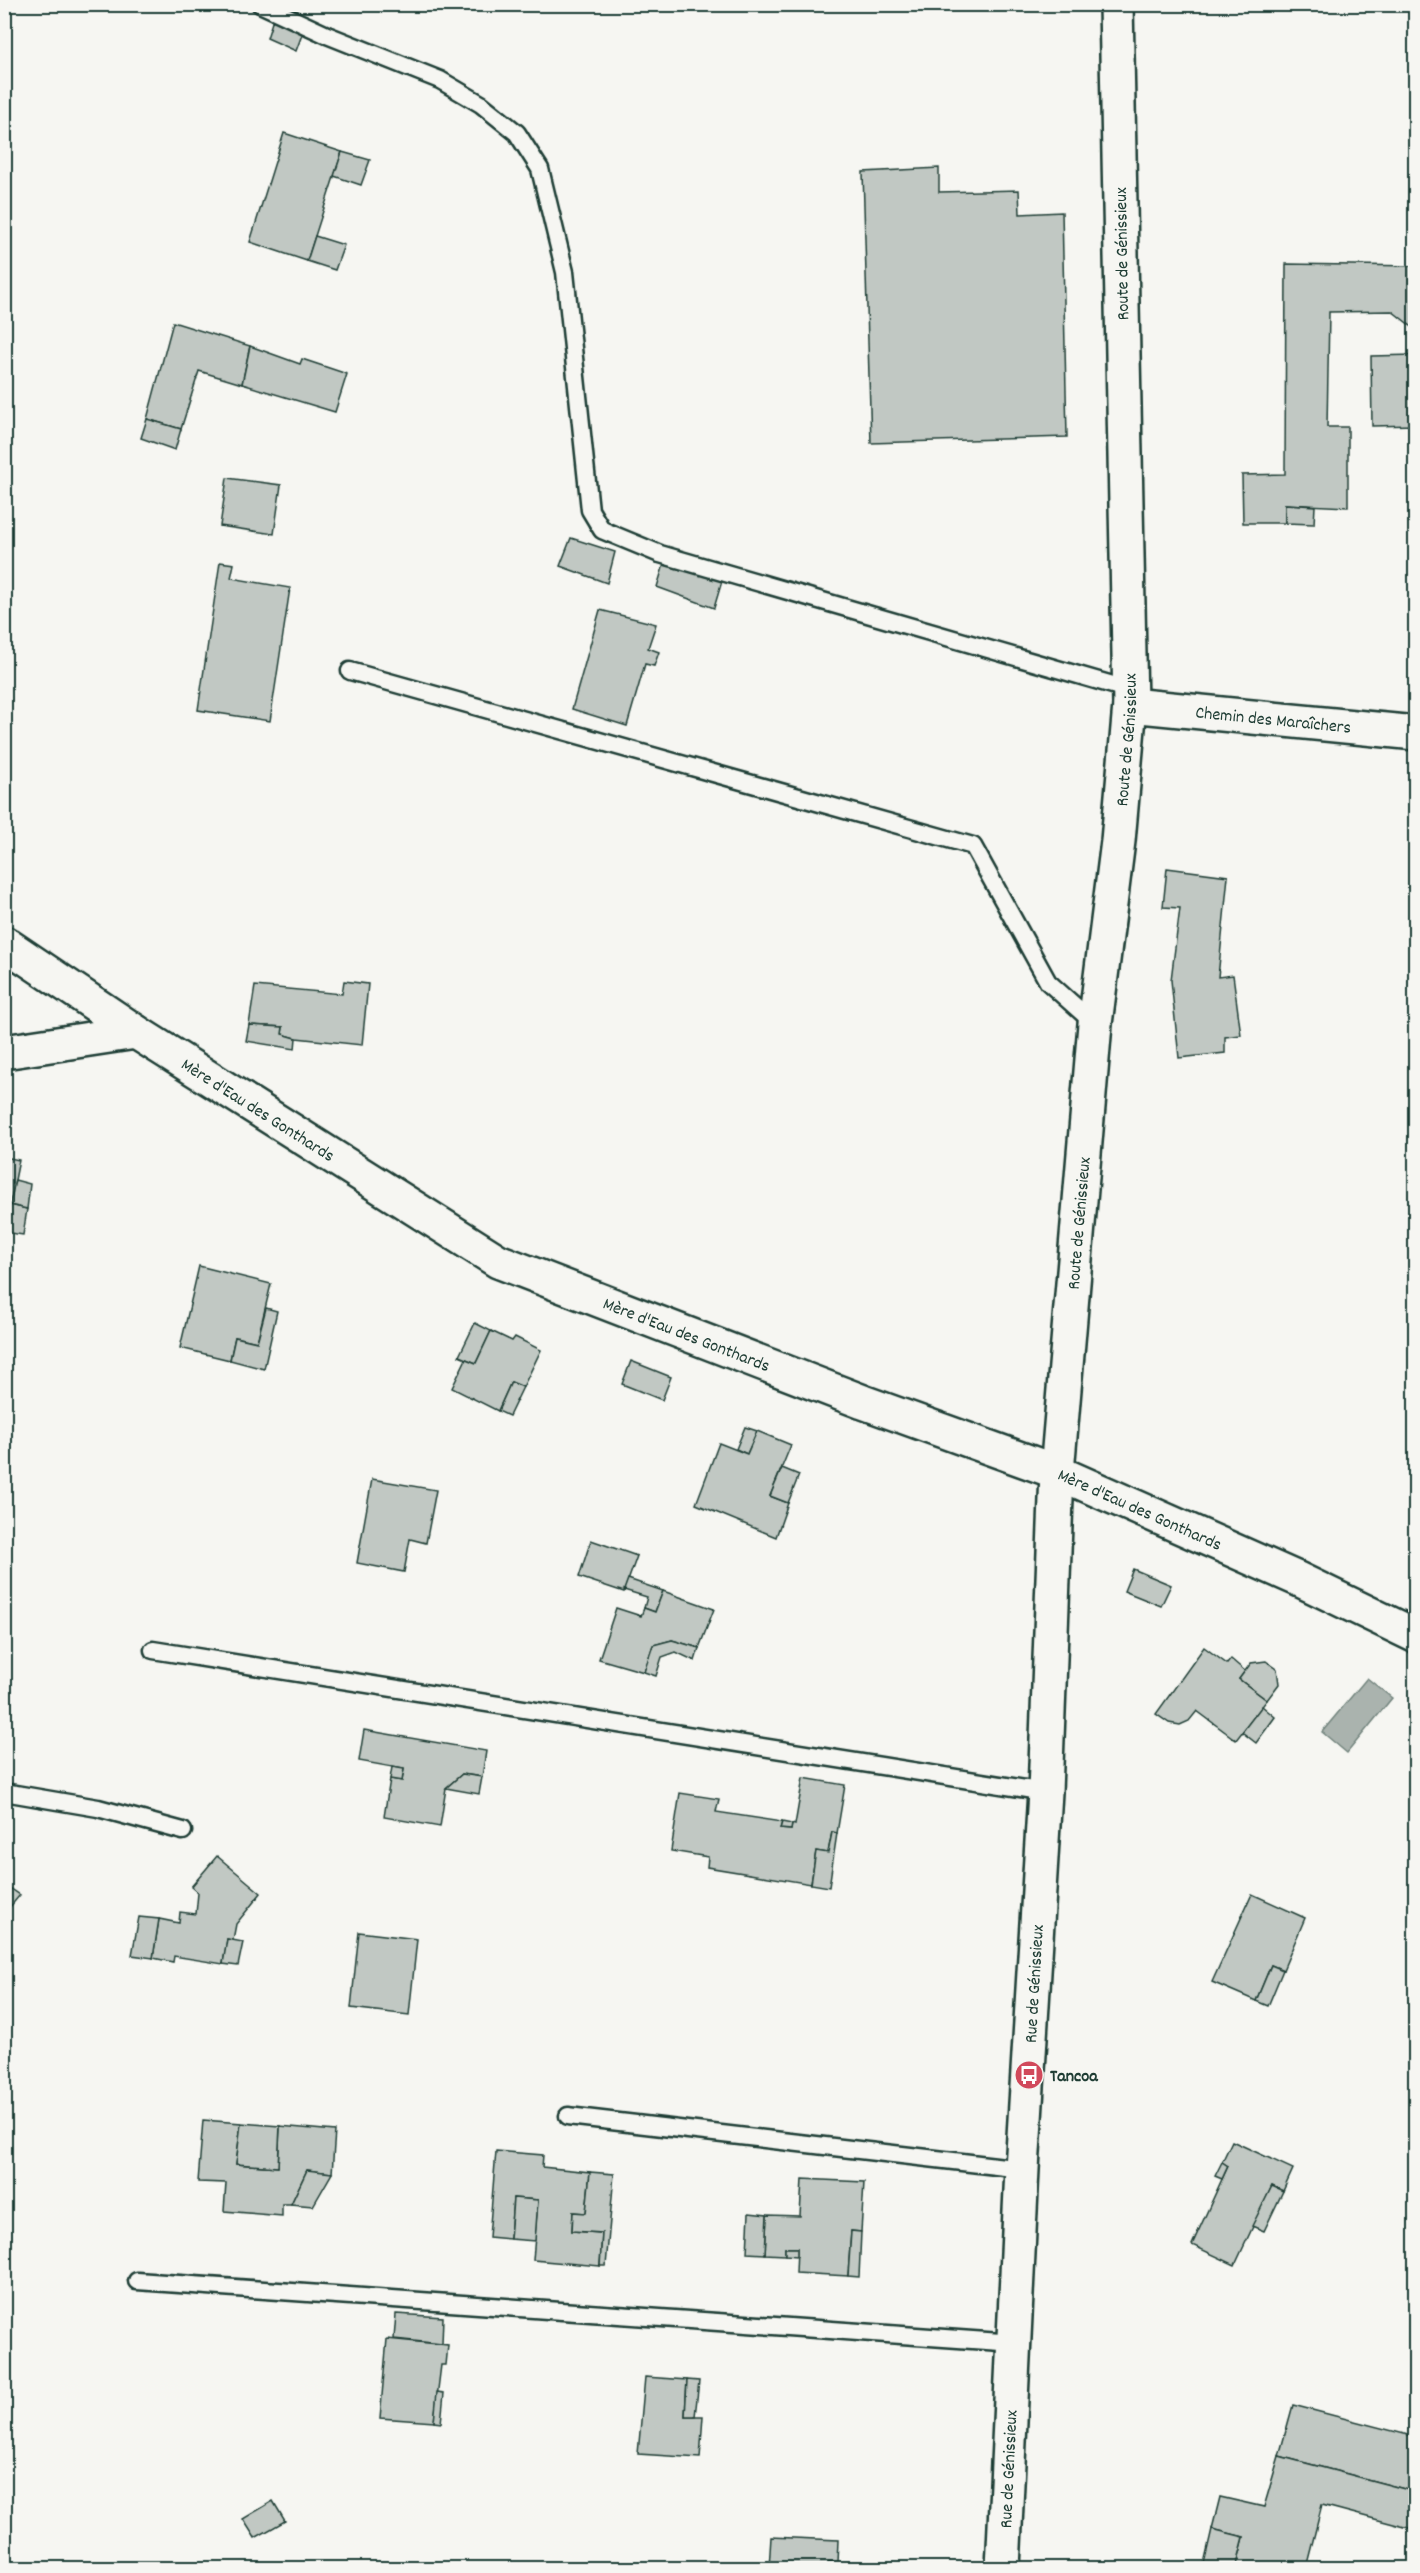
<svg xmlns="http://www.w3.org/2000/svg" width="1420" height="2573" font-family="Dekko,sans-serif">
<style>
.water{fill:#aab3ae;stroke:#72847d;stroke-width:1.5}
.building{fill:#c1c8c3;stroke:#1f3d34;stroke-width:1.5}
.lines{fill:none;stroke-linecap:round;stroke-linejoin:round}
.lane-casing{stroke:#1f3d34;stroke-width:21}
.street-casing{stroke:#1f3d34;stroke-width:38}
.secondary-casing{stroke:#1f3d34;stroke-width:38}
.lane{stroke:#f6f6f2;stroke-width:16}
.street{stroke:#f6f6f2;stroke-width:33}
.secondary{stroke:#f6f6f2;stroke-width:33}
.labels{text-anchor:middle;stroke-width:5;stroke-linejoin:round;paint-order:stroke}
.street-label{font-size:18px;fill:#1f3d34;stroke:#f6f6f2}
.poi-label{font-size:18px;font-weight:bold;fill:#1f3d34;stroke:#f6f6f2;text-anchor:start}
</style>
<rect width="100%" height="100%" fill="#f6f6f2"/>
<filter id="ink" filterUnits="userSpaceOnUse"><feTurbulence type="fractalNoise" baseFrequency=".0167" numOctaves="2"/><feDisplacementMap in="SourceGraphic" scale="12" xChannelSelector="R" yChannelSelector="G"/><feConvolveMatrix kernelMatrix="1 2 1 2 8 2 1 2 1" color-interpolation-filters="sRGB"/></filter>
<g filter="url(#ink)">
<polygon class="water" points="1367,1678 1392,1698 1347,1753 1322,1732"/>
<g class="building">
<polygon points="273,19 303,32 296,51 267,38"/>
<polygon points="284,133 342,152 307,261 250,242"/>
<polygon points="342,152 370,160 361,185 334,176"/>
<polygon points="939,168 939,192 1019,190 1020,214 1062,212 1067,437 871,443 863,172"/>
<polygon points="315,236 344,245 335,270 307,261"/>
<polygon points="1286,264 1416,266 1416,330 1392,311 1329,312 1327,427 1348,427 1348,507 1285,504 1285,523 1243,523 1242,475 1285,474"/>
<polygon points="173,322 250,346 242,384 199,371 181,429 147,419"/>
<polygon points="250,346 300,364 302,359 347,374 335,412 242,384"/>
<polygon points="1416,355 1416,425 1372,426 1371,356"/>
<polygon points="147,419 181,429 175,450 141,438"/>
<polygon points="227,478 281,485 274,534 220,526"/>
<polygon points="1285,504 1315,506 1314,524 1285,523"/>
<polygon points="571,538 615,552 607,583 560,566"/>
<polygon points="220,562 234,564 231,578 290,588 270,721 198,710"/>
<polygon points="664,564 722,581 714,608 657,587"/>
<polygon points="600,610 656,624 648,648 659,652 654,666 645,664 627,726 572,709"/>
<polygon points="1167,868 1228,876 1218,977 1233,975 1241,1035 1225,1037 1225,1053 1179,1058 1171,980 1180,908 1163,907"/>
<polygon points="344,981 368,984 362,1045 296,1038 282,1034 283,1027 249,1025 255,986 342,994"/>
<polygon points="249,1025 283,1027 282,1034 296,1038 295,1049 246,1041"/>
<polygon points="4,1130 9,1131 5,1157 19,1160 10,1205 27,1209 23,1235 4,1232"/>
<polygon points="15,1180 30,1184 27,1209 10,1205"/>
<polygon points="199,1266 271,1284 257,1342 235,1337 230,1360 180,1348"/>
<polygon points="266,1308 277,1311 264,1369 230,1360 235,1337 257,1342"/>
<polygon points="475,1323 491,1331 476,1363 459,1356"/>
<polygon points="491,1331 512,1341 515,1337 541,1350 523,1387 511,1382 498,1411 452,1388 466,1359 476,1363"/>
<polygon points="631,1361 671,1377 662,1400 622,1384"/>
<polygon points="511,1382 523,1387 509,1416 498,1411"/>
<polygon points="745,1427 757,1431 747,1454 736,1449"/>
<polygon points="757,1431 791,1445 770,1496 788,1503 776,1537 696,1504 719,1443 747,1454"/>
<polygon points="782,1468 799,1475 788,1503 770,1496"/>
<polygon points="372,1479 436,1490 426,1543 410,1539 404,1572 357,1563"/>
<polygon points="591,1540 637,1556 624,1592 579,1577"/>
<polygon points="4,1554 10,1555 4,1575"/>
<polygon points="1133,1569 1171,1585 1161,1606 1124,1591"/>
<polygon points="628,1579 663,1591 655,1612 644,1608 647,1597 624,1590"/>
<polygon points="663,1591 714,1609 699,1648 672,1640 653,1645 644,1672 599,1659 616,1608 641,1616 644,1608 655,1612"/>
<polygon points="672,1640 699,1648 695,1661 676,1652 662,1657 656,1676 644,1672 653,1645"/>
<polygon points="1204,1647 1227,1664 1231,1659 1245,1671 1239,1679 1267,1700 1236,1740 1197,1711 1189,1721 1180,1725 1169,1723 1156,1714"/>
<polygon points="1266,1661 1277,1669 1279,1684 1267,1700 1239,1679 1251,1663"/>
<polygon points="1262,1706 1275,1717 1256,1743 1242,1732"/>
<polygon points="364,1730 486,1751 482,1777 462,1774 446,1788 440,1827 384,1817 390,1779 402,1781 404,1769 359,1761"/>
<polygon points="392,1767 404,1769 402,1781 390,1779"/>
<polygon points="462,1774 482,1777 479,1794 446,1788"/>
<polygon points="803,1778 845,1785 837,1833 832,1832 828,1853 816,1851 811,1884 707,1867 708,1857 671,1851 680,1793 719,1799 716,1812 782,1822 780,1829 791,1830 792,1824 795,1825"/>
<polygon points="782,1822 792,1824 791,1830 780,1829"/>
<polygon points="832,1832 837,1833 829,1887 811,1884 816,1851 828,1853"/>
<polygon points="217,1856 261,1893 236,1924 233,1940 227,1939 223,1964 174,1956 173,1962 153,1958 159,1919 179,1923 180,1912 196,1914 198,1893 191,1887"/>
<polygon points="4,1884 20,1895 4,1914"/>
<polygon points="1252,1894 1305,1918 1283,1970 1271,1965 1256,2001 1212,1982"/>
<polygon points="139,1917 159,1919 153,1958 132,1955"/>
<polygon points="359,1932 417,1939 409,2015 351,2008"/>
<polygon points="227,1939 243,1942 238,1966 223,1964"/>
<polygon points="1271,1965 1283,1970 1268,2006 1256,2001"/>
<polygon points="203,2120 241,2123 236,2164 278,2167 280,2126 335,2131 332,2173 307,2170 291,2204 282,2204 282,2216 224,2211 226,2183 198,2182"/>
<polygon points="241,2123 280,2126 278,2167 236,2164"/>
<polygon points="1232,2141 1293,2169 1283,2191 1272,2186 1235,2265 1192,2245 1228,2166 1222,2162"/>
<polygon points="496,2151 543,2155 542,2167 590,2172 586,2213 573,2212 572,2231 602,2233 600,2266 533,2260 538,2200 513,2198 510,2239 489,2237"/>
<polygon points="1222,2162 1228,2166 1222,2179 1215,2176"/>
<polygon points="307,2170 332,2173 313,2206 291,2204"/>
<polygon points="590,2172 614,2174 606,2266 600,2266 602,2233 572,2231 573,2212 586,2213"/>
<polygon points="802,2179 864,2182 861,2232 851,2231 848,2276 796,2273 797,2248 785,2248 785,2255 765,2254 767,2215 800,2216"/>
<polygon points="1272,2186 1283,2191 1264,2231 1252,2226"/>
<polygon points="513,2198 538,2200 535,2241 510,2239"/>
<polygon points="749,2213 767,2215 765,2254 747,2253"/>
<polygon points="851,2231 861,2232 859,2277 848,2276"/>
<polygon points="785,2248 797,2248 797,2256 785,2255"/>
<polygon points="396,2314 443,2317 442,2344 394,2339"/>
<polygon points="387,2339 448,2345 446,2365 441,2365 434,2422 380,2418"/>
<polygon points="645,2377 687,2380 685,2416 703,2416 700,2458 638,2454"/>
<polygon points="687,2380 699,2381 695,2416 685,2416"/>
<polygon points="437,2392 444,2393 441,2423 434,2422"/>
<polygon points="1293,2405 1416,2437 1416,2492 1279,2456"/>
<polygon points="1279,2456 1416,2492 1416,2530 1322,2505 1306,2568 1236,2568 1244,2537 1212,2529 1220,2497 1264,2507"/>
<polygon points="273,2501 285,2521 255,2538 243,2519"/>
<polygon points="4,2525 8,2525 9,2568 4,2568"/>
<polygon points="1212,2529 1244,2537 1236,2568 1203,2568"/>
<polygon points="771,2537 838,2540 837,2563 829,2562 829,2568 769,2568"/>
<polygon points="829,2562 847,2563 847,2568 829,2568"/>
</g>
<g class="lines">
<g class="lane-casing">
<g id="lane">
<polyline points="260,4 327,35 440,80 481,104 517,133 540,169 565,272 590,510 602,530 660,554 1130,690"/>
<polyline points="350,671 973,846 1048,982 1095,1024"/>
<polyline points="153,1650 1045,1792"/>
<polyline points="4,1792 98,1808 183,1831"/>
<polyline points="568,2116 1022,2169"/>
<polyline points="137,2281 1015,2343"/>
</g>
</g>
<g class="street-casing">
<g id="street">
<path id="s1" d="M1130,705L1416,733"/>
<path id="s2" d="M4,943L136,1032L498,1261L863,1402L1057,1472L1298,1579L1416,1636"/>
<polyline points="4,1052 136,1032"/>
</g>
</g>
<g class="secondary-casing">
<g id="secondary">
<path id="s3" d="M1003,2568L1022,2169L1045,1792L1057,1472L1095,1024L1118,841L1130,705L1116,4"/>
</g>
</g>
<use href="#lane" class="lane"/>
<use href="#street" class="street"/>
<use href="#secondary" class="secondary"/>
</g>
</g>
<defs>
<g id="bus-disc" transform="scale(1.5)"><circle r="9.5" fill="#d1495b" stroke="#f6f6f2"/><path d="M-5-6H5V4H4V6H2V4H-2V6H-4V4H-5ZM-3.5-4V0h7V-4ZM-3.5 1.2v1.5H-2V1.2ZM2 1.2v1.5H3.5V1.2Z" fill="#fff"/></g>
</defs>
<g fill-rule="evenodd">
<use href="#bus-disc" x="1029" y="2075"/>
</g>
<g class="labels">
<g class="street-label">
<text transform="translate(1121 254) rotate(-91)" y="6">Route de Génissieux</text>
<text dy="6" stroke="none"><textPath href="#s1" startOffset="144">Chemin des Maraîchers</textPath></text>
<text dy="6" stroke="none"><textPath href="#s3" startOffset="1833">Route de Génissieux</textPath></text>
<text dy="6" stroke="none"><textPath href="#s2" startOffset="304">Mère d'Eau des Gonthards</textPath></text>
<text dy="6" stroke="none"><textPath href="#s3" startOffset="1347">Route de Génissieux</textPath></text>
<text dy="6" stroke="none"><textPath href="#s2" startOffset="790">Mère d'Eau des Gonthards</textPath></text>
<text dy="6" stroke="none"><textPath href="#s2" startOffset="1276">Mère d'Eau des Gonthards</textPath></text>
<text dy="6" stroke="none"><textPath href="#s3" startOffset="585">Rue de Génissieux</textPath></text>
<text dy="6" stroke="none"><textPath href="#s3" startOffset="99">Rue de Génissieux</textPath></text>
</g>
<g class="poi-label">
<text x="1050" y="2081">Tancoa</text>
</g>
</g>
<rect width="1420" height="2573" fill="none" stroke="#f6f6f2" stroke-width="24"/>
<rect x="12" y="12" width="1396" height="2549" fill="none" stroke="#1f3d34" stroke-width="2" filter="url(#ink)"/>
</svg>
